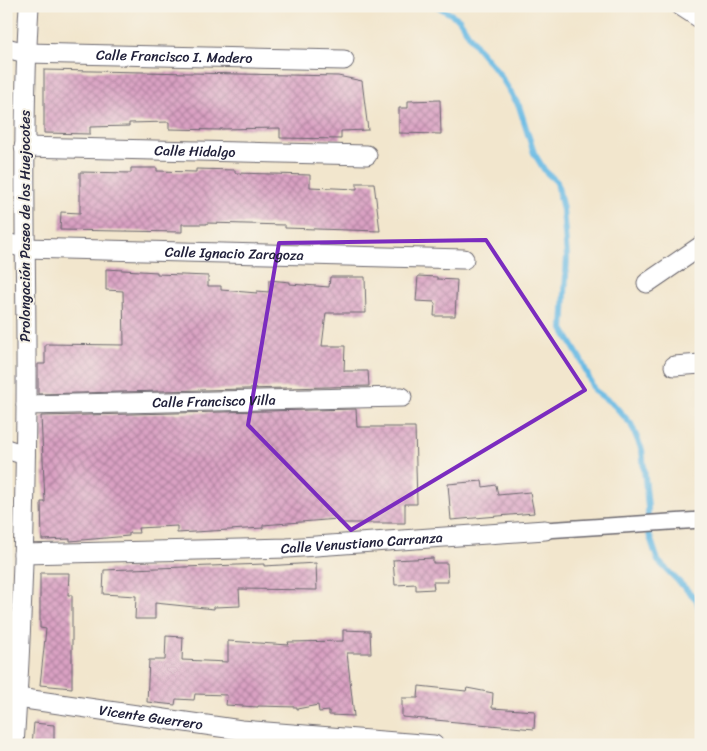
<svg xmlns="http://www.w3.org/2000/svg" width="707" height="751" font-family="Sriracha,sans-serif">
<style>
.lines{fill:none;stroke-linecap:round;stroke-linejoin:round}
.stream{stroke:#68bae4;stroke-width:6}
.building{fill:url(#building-cross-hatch)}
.pedestrian-casing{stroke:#6b676e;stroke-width:18}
.minor-casing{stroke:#6b676e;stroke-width:21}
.pedestrian{stroke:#fff;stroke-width:15}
.minor{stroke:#fff;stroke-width:19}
.marked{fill:none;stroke:#7b2cbf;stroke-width:4;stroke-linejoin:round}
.labels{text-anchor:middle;stroke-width:4;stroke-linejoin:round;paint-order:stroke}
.street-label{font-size:14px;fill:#22223b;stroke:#f7f3e8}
</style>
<defs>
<pattern id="building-cross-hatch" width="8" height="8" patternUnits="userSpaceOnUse" patternTransform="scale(1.25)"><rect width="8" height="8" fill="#daa1c3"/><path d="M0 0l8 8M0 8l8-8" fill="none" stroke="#b083a0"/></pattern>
</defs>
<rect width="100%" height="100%" fill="#f7f3e8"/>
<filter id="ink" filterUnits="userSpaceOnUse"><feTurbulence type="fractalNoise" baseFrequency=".02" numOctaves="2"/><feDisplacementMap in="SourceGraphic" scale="10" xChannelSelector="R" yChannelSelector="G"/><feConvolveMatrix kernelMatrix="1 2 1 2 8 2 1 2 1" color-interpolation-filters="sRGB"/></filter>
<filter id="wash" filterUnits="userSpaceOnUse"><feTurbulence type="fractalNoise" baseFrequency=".0096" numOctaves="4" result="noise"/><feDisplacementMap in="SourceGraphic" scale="20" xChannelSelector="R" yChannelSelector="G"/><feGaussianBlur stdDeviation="1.12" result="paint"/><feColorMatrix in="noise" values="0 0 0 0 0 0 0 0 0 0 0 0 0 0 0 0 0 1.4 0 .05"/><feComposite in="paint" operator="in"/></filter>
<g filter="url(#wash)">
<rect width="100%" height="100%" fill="#f2e6cd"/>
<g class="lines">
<polyline class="stream" points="437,6 459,19 476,46 500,75 519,106 534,153 545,171 557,182 563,210 567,257 563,329 582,362 594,390 614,405 631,424 642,450 648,507 648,531 658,561 697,600 701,615"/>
</g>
<g id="blocks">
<g class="building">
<polygon points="44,70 338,76 362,81 368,130 341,131 341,139 280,138 280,128 220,129 220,130 169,129 169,122 129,123 129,126 90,127 90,134 44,133"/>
<polygon points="440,100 441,134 399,133 399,108 408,108 408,101"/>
<polygon points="131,168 157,168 157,171 196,172 196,169 235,170 235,173 310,175 310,187 357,189 357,183 374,183 380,231 285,228 285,225 207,223 207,224 182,224 182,232 60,230 61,212 80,213 80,172 131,173"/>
<polygon points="106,269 157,272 157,274 208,276 208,286 221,286 221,290 257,293 257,291 269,292 269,280 290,282 290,284 329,287 330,277 365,277 366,313 326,313 322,346 345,346 344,371 368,371 369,386 38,394 38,364 45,364 45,344 124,345 123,291 106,290"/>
<polygon points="418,276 437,277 437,279 457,280 455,316 434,316 435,302 416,301"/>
<polygon points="356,409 357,427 415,427 417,504 405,504 405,523 338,523 338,519 263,525 263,528 177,533 177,526 138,528 139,533 129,533 129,536 70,541 70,539 42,540 41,502 45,502 41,416"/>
<polygon points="482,481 483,487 496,485 498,495 530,492 534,513 451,520 448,484"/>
<polygon points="433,558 433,563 447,563 448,582 433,582 434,589 416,590 416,584 395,585 393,560"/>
<polygon points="316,563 317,590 239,589 240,606 214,607 214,609 155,603 155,619 135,619 136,596 103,594 104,570 264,564 264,566"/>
<polygon points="40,573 69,573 68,595 72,595 72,688 40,685 46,629 40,628"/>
<polygon points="343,630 370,631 371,653 347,653 354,716 329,715 329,711 319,712 318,705 297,709 297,707 258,706 258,707 226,705 227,695 195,694 194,700 176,699 175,705 147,702 149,660 165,660 166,636 183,637 182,660 228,662 228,641 289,645 288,642 343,641"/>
<polygon points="419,686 466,691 467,688 493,693 492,708 535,711 534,729 402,717 402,698 418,698"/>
<polygon points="34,723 54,725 54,745 32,745"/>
</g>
</g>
</g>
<g filter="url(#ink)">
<use href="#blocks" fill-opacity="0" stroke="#6b676e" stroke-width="1"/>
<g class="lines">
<g class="pedestrian-casing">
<polyline id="pedestrian" points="545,530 701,520"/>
</g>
<g class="minor-casing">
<g id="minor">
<polyline points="681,6 701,19"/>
<path id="s1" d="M6,48L26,53L344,60"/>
<path id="s2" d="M24,147L367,155"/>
<path id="s3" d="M6,243L25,248L464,259"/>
<polyline points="647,283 701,246"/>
<polyline points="674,366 701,364"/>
<path id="s4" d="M26,405L402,397"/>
<polyline points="6,449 25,455"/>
<path id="s5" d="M23,554L287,548L545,530"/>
<path id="s6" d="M7,694L18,698L241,730L434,745"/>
<path d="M14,745C22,632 25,519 26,406C27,272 21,139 29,6"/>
</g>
</g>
<use href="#pedestrian" class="pedestrian"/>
<use href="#minor" class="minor"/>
</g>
</g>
<path class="marked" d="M486,240L585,390L351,530L248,425L279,243Z"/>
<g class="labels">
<g class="street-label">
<text dy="5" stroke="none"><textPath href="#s1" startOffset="169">Calle Francisco I. Madero</textPath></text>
<text dy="5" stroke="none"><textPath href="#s2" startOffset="171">Calle Hidalgo</textPath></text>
<text transform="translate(25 226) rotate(-90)" y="5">Prolongación Paseo de los Huejocotes</text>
<text dy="5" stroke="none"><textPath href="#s3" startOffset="229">Calle Ignacio Zaragoza</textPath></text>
<text dy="5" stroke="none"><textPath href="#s4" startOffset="188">Calle Francisco Villa</textPath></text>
<text dy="5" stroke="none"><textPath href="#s5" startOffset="339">Calle Venustiano Carranza</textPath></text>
<text dy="5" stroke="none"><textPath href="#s6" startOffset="146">Vicente Guerrero</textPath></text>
</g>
</g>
<rect width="707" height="751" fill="none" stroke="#f7f3e8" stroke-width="25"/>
</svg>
